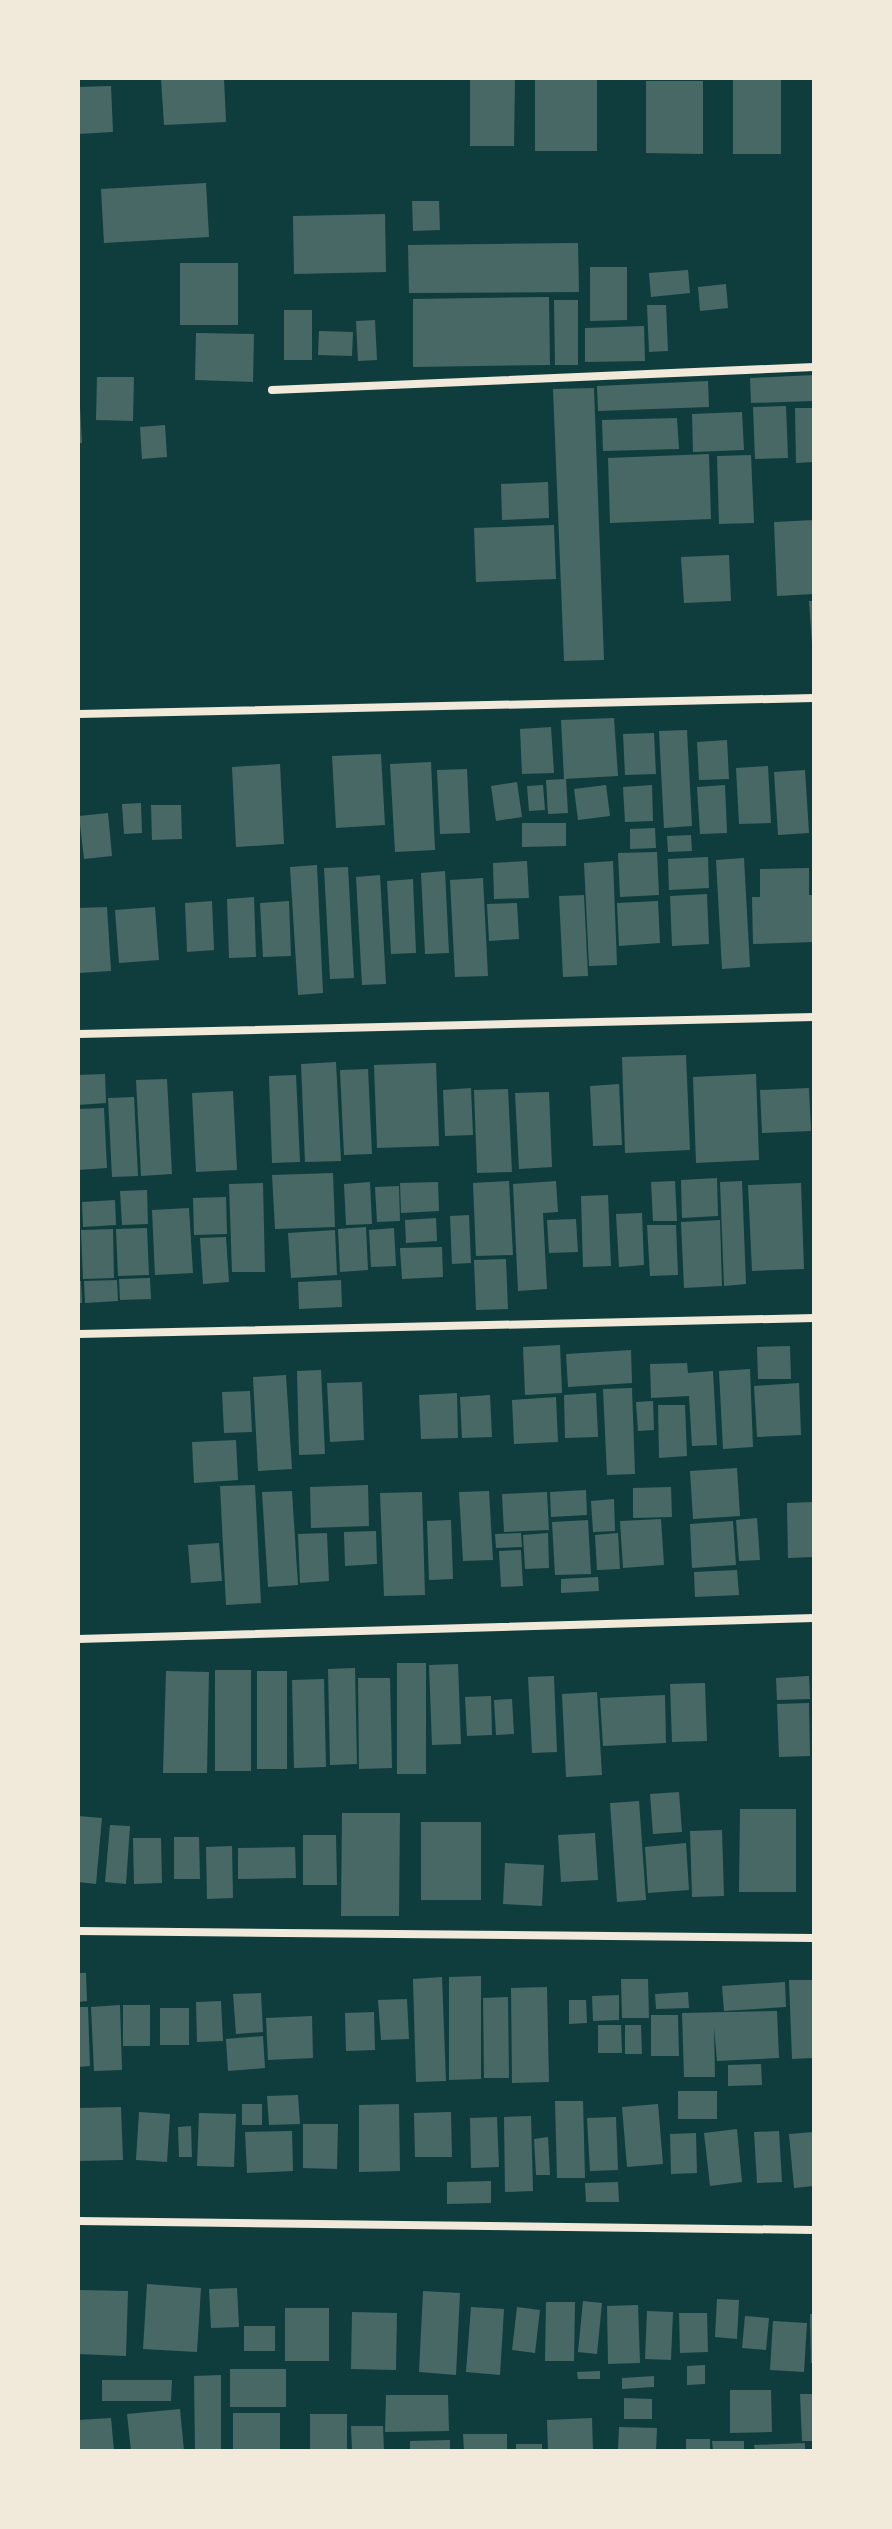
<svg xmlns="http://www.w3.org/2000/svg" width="892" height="2529" font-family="'Open Sans',sans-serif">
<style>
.building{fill:#486865}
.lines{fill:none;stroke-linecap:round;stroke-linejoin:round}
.minor{stroke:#f1e9da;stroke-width:8}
</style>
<rect width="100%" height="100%" fill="#0f3d3e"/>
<g class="building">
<polygon points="161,78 224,78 226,122 164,125"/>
<polygon points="470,78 515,78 514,146 470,146"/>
<rect x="733" y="78" width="48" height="76"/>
<rect x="535" y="80" width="62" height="71"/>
<polygon points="646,81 703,81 703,154 646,153"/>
<polygon points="111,86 113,132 78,134 78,87"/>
<polygon points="206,183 209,237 104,243 101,189"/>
<polygon points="412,201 439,201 440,230 413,231"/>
<polygon points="385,214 386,272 294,274 293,216"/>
<polygon points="578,243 579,292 409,293 408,245"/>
<rect x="180" y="263" width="58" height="62"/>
<polygon points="590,267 627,267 627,320 590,321"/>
<polygon points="688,270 690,293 651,297 649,273"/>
<polygon points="726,284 728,308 700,311 698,287"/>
<polygon points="549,297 550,365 413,367 413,299"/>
<polygon points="554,300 578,300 578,365 555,365"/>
<polygon points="647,305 666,305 668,351 649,352"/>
<rect x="284" y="310" width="28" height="50"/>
<polygon points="375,320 377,360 358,361 356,321"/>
<polygon points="644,326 645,361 585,362 585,328"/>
<polygon points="319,331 353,332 352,356 318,355"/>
<polygon points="196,333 254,334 253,382 195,380"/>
<polygon points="814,375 814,401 751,403 750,378"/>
<polygon points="97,377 134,377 133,421 96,420"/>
<polygon points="708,381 709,407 598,411 597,386"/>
<polygon points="594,388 604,660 564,661 553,389"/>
<polygon points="78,406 80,406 82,443 78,443"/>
<polygon points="786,406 788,458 755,459 753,407"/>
<polygon points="795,408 814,408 814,462 796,463"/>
<polygon points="742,412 744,450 693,452 692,414"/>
<polygon points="677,418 679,449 603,451 602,420"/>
<polygon points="165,425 167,457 142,459 140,427"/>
<polygon points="709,454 711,519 610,523 608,458"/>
<polygon points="751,455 754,523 719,524 717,456"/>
<polygon points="548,482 549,518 502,520 501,484"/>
<polygon points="814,520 814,594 777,596 774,522"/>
<polygon points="554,525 556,579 476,582 474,528"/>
<polygon points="729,555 731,601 684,603 681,557"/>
<polygon points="809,601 814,601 814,644 812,644"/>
<polygon points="614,718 618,776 564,779 561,720"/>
<polygon points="551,727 554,773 522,774 520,729"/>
<polygon points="687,730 692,826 664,828 659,731"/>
<polygon points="654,733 656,774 625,775 623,734"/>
<polygon points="727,740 729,779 699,780 697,742"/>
<polygon points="381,754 385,825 336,828 332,756"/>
<polygon points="431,762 435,850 395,852 390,764"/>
<polygon points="280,764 284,844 236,847 232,767"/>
<polygon points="768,766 771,823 739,824 736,768"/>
<polygon points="467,769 470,833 440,834 437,770"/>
<polygon points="805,770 809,833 778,835 774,772"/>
<polygon points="566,779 568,813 548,814 546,780"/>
<polygon points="517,782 522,817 496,821 491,786"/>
<polygon points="543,785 545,810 529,811 527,786"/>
<polygon points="606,785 610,816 578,820 574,789"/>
<polygon points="652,785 653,821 625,822 623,787"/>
<polygon points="725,785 727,833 700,834 697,787"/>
<polygon points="141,803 142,833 124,834 122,804"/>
<polygon points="151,805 181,805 182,839 152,840"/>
<polygon points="108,813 112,856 84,859 79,816"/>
<polygon points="522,823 566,823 566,846 522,847"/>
<polygon points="655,828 656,848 630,849 630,829"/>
<polygon points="691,835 692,851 668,852 667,836"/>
<polygon points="657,852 659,895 620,897 618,853"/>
<polygon points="708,857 709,888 669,890 668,859"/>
<polygon points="744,858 750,967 722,969 716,860"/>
<polygon points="527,861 529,898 494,899 493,863"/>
<polygon points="613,861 617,965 589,966 584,863"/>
<polygon points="317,865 323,993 298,995 290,867"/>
<polygon points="348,867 354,978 330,979 324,868"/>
<polygon points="809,868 809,895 814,895 814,942 753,944 752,897 760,897 760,869"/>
<polygon points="445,871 449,953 425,954 421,873"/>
<polygon points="380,875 386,984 362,985 356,877"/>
<polygon points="483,878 488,976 455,977 450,880"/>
<polygon points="413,879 416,953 391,954 387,881"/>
<polygon points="707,894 709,944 672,946 670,896"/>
<polygon points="584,895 588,976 563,977 559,896"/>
<polygon points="254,897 256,957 229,958 227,899"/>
<polygon points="212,901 214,950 187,952 185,903"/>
<polygon points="289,901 291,956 263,957 260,903"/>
<polygon points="658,901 660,943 619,946 617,903"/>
<polygon points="517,903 519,939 489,941 487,904"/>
<polygon points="107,907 111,971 78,973 78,908"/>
<polygon points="155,907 159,960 119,963 115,910"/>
<polygon points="686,1055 690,1150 625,1153 622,1057"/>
<polygon points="336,1062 341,1161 305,1162 301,1064"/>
<polygon points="436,1063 439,1146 377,1148 374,1065"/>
<polygon points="368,1069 372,1154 344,1155 340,1070"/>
<polygon points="105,1074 106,1103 78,1105 78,1075"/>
<polygon points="756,1074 759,1160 696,1163 693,1077"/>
<polygon points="296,1075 300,1162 272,1163 269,1076"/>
<polygon points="167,1079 172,1174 141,1176 136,1080"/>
<polygon points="619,1084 622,1145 593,1146 590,1086"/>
<polygon points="471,1088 473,1135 445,1136 443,1090"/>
<polygon points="809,1088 811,1131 762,1133 760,1090"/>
<polygon points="508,1089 512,1172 477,1173 474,1090"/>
<polygon points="233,1091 237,1170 196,1172 192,1093"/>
<polygon points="549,1092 552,1167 519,1169 515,1093"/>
<polygon points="134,1097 138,1176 112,1177 108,1098"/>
<polygon points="104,1108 107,1168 78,1170 78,1109"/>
<polygon points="333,1173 335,1227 275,1229 272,1175"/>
<polygon points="717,1178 718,1216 682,1218 681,1180"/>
<polygon points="509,1181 513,1255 476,1256 473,1183"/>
<polygon points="556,1181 558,1212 543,1213 547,1289 518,1291 513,1184"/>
<polygon points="675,1181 677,1221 653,1221 651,1182"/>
<polygon points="742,1181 746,1284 724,1286 720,1182"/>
<polygon points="370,1182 372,1224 346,1225 344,1184"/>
<polygon points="438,1182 439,1211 401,1213 400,1183"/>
<polygon points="263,1183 265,1272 232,1272 229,1184"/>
<polygon points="801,1183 804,1269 752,1271 748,1185"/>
<polygon points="399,1186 400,1221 377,1222 375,1187"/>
<polygon points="147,1190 148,1224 122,1225 120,1191"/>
<polygon points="608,1195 611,1266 583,1267 581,1196"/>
<polygon points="226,1197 227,1234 194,1235 193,1198"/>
<polygon points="115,1200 116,1225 83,1227 82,1202"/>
<polygon points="189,1208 193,1273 155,1275 152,1210"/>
<polygon points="642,1213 644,1265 619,1267 616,1214"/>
<polygon points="469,1215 471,1263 452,1264 450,1216"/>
<polygon points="436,1218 437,1241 406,1243 405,1220"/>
<polygon points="576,1219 578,1252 549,1253 547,1220"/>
<polygon points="720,1220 722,1286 684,1288 681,1222"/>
<polygon points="647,1225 676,1225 678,1275 650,1276"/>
<polygon points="366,1227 368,1270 340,1272 338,1229"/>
<polygon points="147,1228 149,1275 118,1276 116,1229"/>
<polygon points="394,1228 396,1266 371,1267 369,1230"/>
<polygon points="113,1229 114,1278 83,1279 81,1230"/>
<polygon points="335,1230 337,1275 291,1278 288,1233"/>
<polygon points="226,1237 229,1282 203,1284 200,1238"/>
<polygon points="442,1247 443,1277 402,1279 400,1248"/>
<polygon points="506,1259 508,1309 476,1310 474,1260"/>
<polygon points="150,1278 151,1299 120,1300 119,1279"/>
<polygon points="117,1280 118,1301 85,1303 84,1281"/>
<polygon points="341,1280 342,1307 299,1309 298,1282"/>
<polygon points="78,1281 81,1281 82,1303 78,1303"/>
<polygon points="560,1345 562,1393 525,1395 523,1347"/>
<polygon points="790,1346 791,1379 758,1379 757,1347"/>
<polygon points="631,1350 632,1383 568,1387 566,1354"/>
<polygon points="687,1363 688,1373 713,1371 717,1445 692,1446 689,1396 651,1398 650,1364"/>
<polygon points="750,1369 753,1447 723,1449 719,1371"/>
<polygon points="321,1370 325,1454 299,1455 297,1371"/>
<polygon points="286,1375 292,1469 258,1471 253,1377"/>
<polygon points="362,1382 364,1440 330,1442 327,1383"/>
<polygon points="799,1383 801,1435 757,1437 754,1386"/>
<polygon points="632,1388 635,1474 607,1475 603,1389"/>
<polygon points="250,1391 252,1432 224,1433 222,1392"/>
<polygon points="457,1393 458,1438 421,1439 419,1395"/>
<polygon points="596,1393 598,1437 565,1438 564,1395"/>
<polygon points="490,1395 492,1437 462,1438 460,1397"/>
<polygon points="556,1397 558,1442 514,1444 512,1400"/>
<polygon points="653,1401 654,1430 638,1431 636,1402"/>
<polygon points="658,1405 685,1405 687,1456 659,1458"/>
<polygon points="236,1440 238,1480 194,1483 192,1442"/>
<polygon points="737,1468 740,1516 693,1519 690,1471"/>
<polygon points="255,1485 261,1603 226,1605 220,1486"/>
<polygon points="368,1485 369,1526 311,1528 310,1487"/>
<polygon points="671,1487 672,1517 633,1518 633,1488"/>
<polygon points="586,1490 587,1515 551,1517 550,1492"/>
<polygon points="292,1491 298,1585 268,1587 262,1492"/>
<polygon points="489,1491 493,1560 463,1561 459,1492"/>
<polygon points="422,1492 425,1595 384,1596 380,1493"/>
<polygon points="547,1492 549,1530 504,1532 502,1494"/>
<polygon points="614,1499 615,1531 593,1532 591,1501"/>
<polygon points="814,1502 814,1557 788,1558 787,1503"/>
<polygon points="757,1518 760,1560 739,1561 736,1520"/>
<polygon points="661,1519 664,1565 623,1568 620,1521"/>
<polygon points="451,1520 453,1579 429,1580 427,1521"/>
<polygon points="588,1520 591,1574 555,1575 552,1522"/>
<polygon points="733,1521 736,1565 692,1568 690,1524"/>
<polygon points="376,1531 377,1564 345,1566 344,1532"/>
<polygon points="327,1533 329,1581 300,1583 298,1534"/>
<polygon points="521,1533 522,1547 496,1548 495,1534"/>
<polygon points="548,1533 549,1568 525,1569 523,1535"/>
<polygon points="618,1533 620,1569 597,1570 595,1535"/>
<polygon points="219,1543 222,1581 191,1583 188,1545"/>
<polygon points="521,1550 523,1586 501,1587 499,1551"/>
<polygon points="737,1570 739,1595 695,1597 694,1572"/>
<polygon points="598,1577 599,1591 561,1593 561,1579"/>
<rect x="397" y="1663" width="29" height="111"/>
<polygon points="458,1664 461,1744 432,1745 429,1665"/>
<polygon points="355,1668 357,1764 330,1765 328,1669"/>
<rect x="215" y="1670" width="36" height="101"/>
<polygon points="166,1671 209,1672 207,1773 163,1773"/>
<rect x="257" y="1671" width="30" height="98"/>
<polygon points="554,1676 557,1752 532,1753 528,1677"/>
<polygon points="809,1676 810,1699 777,1700 776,1678"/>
<polygon points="358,1678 390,1678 392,1768 359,1769"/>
<polygon points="324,1679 326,1767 294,1768 292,1680"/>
<polygon points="705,1683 707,1741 672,1742 670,1684"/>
<polygon points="597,1692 602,1775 566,1777 562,1694"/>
<polygon points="665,1695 666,1743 603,1746 600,1698"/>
<polygon points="491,1696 492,1735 467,1736 465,1697"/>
<polygon points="512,1699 514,1734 496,1735 494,1700"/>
<polygon points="809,1703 810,1756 779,1757 777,1704"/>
<polygon points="679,1792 682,1832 653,1834 650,1794"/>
<polygon points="639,1801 646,1900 617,1902 610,1803"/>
<polygon points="740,1809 796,1809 796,1892 739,1892"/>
<polygon points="342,1813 400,1813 399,1916 341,1916"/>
<polygon points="78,1816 102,1818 96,1884 78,1882"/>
<rect x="421" y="1822" width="60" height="78"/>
<polygon points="110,1825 130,1826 126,1884 105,1882"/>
<polygon points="722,1830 724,1896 692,1897 690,1831"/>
<polygon points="595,1833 598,1880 561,1882 558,1835"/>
<polygon points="303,1835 336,1835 337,1885 303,1885"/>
<polygon points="174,1837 199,1837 200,1879 174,1879"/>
<polygon points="133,1838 161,1838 162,1883 134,1884"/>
<polygon points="686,1843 689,1890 648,1893 645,1847"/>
<polygon points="232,1846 233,1898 207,1899 206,1847"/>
<polygon points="295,1847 296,1878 238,1879 238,1848"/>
<polygon points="505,1863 544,1865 542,1906 503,1904"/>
<polygon points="78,1973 86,1973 87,2001 78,2002"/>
<polygon points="481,1976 481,2079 449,2080 449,1977"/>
<polygon points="442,1977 446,2081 416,2082 413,1979"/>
<polygon points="621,1979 648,1979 649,2018 622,2018"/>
<polygon points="789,1980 814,1980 814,2058 792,2059"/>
<polygon points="785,1982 786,2007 724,2011 722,1986"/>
<polygon points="547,1987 549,2082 512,2083 511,1988"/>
<polygon points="688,1992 689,2008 656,2009 655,1994"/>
<polygon points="261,1993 263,2032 236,2034 233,1994"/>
<polygon points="619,1995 619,2020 593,2021 592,1996"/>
<polygon points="508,1997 509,2078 484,2078 483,1998"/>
<polygon points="407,1999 409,2039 381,2040 378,2000"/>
<polygon points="569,2000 586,2000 587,2023 569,2024"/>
<polygon points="221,2001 223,2041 197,2042 196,2002"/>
<polygon points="120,2005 122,2070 94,2071 91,2007"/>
<rect x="123" y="2005" width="27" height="41"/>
<polygon points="78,2007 88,2007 90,2066 78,2067"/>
<rect x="160" y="2008" width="29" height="37"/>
<polygon points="777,2011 779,2058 717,2061 714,2027 715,2077 684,2077 682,2013"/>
<polygon points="374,2012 375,2050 346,2051 345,2013"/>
<polygon points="651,2015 678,2015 679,2056 651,2056"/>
<polygon points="312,2016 313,2058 268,2060 266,2018"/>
<polygon points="598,2025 621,2025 622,2053 598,2053"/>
<polygon points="625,2025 641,2025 642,2054 625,2054"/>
<polygon points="263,2036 265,2068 228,2071 226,2039"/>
<polygon points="761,2064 762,2085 728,2086 728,2065"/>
<rect x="678" y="2091" width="39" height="28"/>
<polygon points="298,2095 300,2124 269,2125 267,2096"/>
<polygon points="555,2101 583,2101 585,2178 557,2178"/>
<rect x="242" y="2104" width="20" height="21"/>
<polygon points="399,2104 400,2171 359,2172 359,2105"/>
<polygon points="658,2104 663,2164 627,2167 622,2107"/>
<polygon points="121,2107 123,2160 78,2161 78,2108"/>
<polygon points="139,2112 170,2114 167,2162 136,2160"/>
<polygon points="451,2112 452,2157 415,2157 414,2113"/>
<polygon points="199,2113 236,2114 234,2167 197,2166"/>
<polygon points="531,2116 533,2191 505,2192 504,2117"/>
<polygon points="497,2117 499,2167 471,2168 470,2118"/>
<polygon points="616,2117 618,2170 590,2171 587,2118"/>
<polygon points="303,2124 338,2124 337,2169 303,2168"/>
<polygon points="191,2126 192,2157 179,2157 178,2127"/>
<polygon points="737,2129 742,2182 710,2186 704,2133"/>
<polygon points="292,2131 293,2171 247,2173 245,2132"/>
<polygon points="779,2131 782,2182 757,2183 754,2132"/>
<polygon points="814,2132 814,2186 794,2188 789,2134"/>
<polygon points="696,2133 697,2173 671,2174 670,2134"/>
<polygon points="548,2137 550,2175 536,2175 534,2139"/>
<polygon points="491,2181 491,2203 447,2204 447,2182"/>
<polygon points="618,2182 619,2202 586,2202 585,2183"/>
<polygon points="147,2284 201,2288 197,2352 143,2349"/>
<polygon points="237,2288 239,2327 211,2328 209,2289"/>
<polygon points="78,2290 128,2291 126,2356 78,2354"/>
<polygon points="423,2291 460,2293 456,2375 419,2372"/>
<polygon points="717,2299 739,2300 737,2339 715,2337"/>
<polygon points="583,2301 602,2303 597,2354 578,2352"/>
<polygon points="546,2302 575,2302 574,2361 545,2361"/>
<polygon points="638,2305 640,2363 608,2364 607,2306"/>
<polygon points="471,2307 504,2309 500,2375 466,2372"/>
<polygon points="517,2307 540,2310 535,2353 512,2350"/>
<rect x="285" y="2308" width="44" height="53"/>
<polygon points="647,2311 673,2312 671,2360 645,2359"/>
<polygon points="352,2312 397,2313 396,2370 351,2369"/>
<polygon points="679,2313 707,2313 708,2352 680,2353"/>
<polygon points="810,2314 814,2314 814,2363 811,2363"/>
<polygon points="745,2316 769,2318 766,2350 742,2348"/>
<polygon points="773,2321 807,2323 804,2372 770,2370"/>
<rect x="244" y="2326" width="31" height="25"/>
<polygon points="705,2365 705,2384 687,2385 687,2366"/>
<rect x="230" y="2369" width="56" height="38"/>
<polygon points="600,2371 600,2379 578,2379 577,2372"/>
<polygon points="221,2375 221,2451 195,2451 194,2376"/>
<polygon points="654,2376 654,2387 622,2389 622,2378"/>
<polygon points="102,2380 172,2380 171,2401 102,2401"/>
<polygon points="730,2390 771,2390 772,2432 730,2433"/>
<polygon points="800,2394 814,2394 814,2441 802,2441"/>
<polygon points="386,2395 448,2395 449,2431 385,2432"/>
<polygon points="624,2398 652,2399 652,2419 624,2419"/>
<polygon points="180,2409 184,2451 131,2451 127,2414"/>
<rect x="233" y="2413" width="47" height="38"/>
<rect x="310" y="2414" width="37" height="37"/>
<polygon points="111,2418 114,2451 78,2451 78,2420"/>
<polygon points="592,2418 593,2451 548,2451 547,2420"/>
<polygon points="351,2426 383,2426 384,2451 352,2451"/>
<polygon points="619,2427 657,2428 656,2451 618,2451"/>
<polygon points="463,2434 507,2434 507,2451 464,2451"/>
<rect x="686" y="2439" width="24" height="12"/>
<polygon points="450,2440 450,2451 410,2451 410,2441"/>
<polygon points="712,2441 744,2441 744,2451 713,2451"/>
<polygon points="805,2443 805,2451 755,2451 754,2445"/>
<rect x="516" y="2444" width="26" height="7"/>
</g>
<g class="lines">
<g class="minor">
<polyline points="272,390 814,367"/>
<polyline points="78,714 814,698"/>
<polyline points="78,1034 814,1017"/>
<polyline points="78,1334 814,1318"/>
<polyline points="78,1639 814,1618"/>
<polyline points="78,1931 814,1938"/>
<polyline points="78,2221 814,2230"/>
</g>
</g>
<rect width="892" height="2529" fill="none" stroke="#f1e9da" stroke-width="160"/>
</svg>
